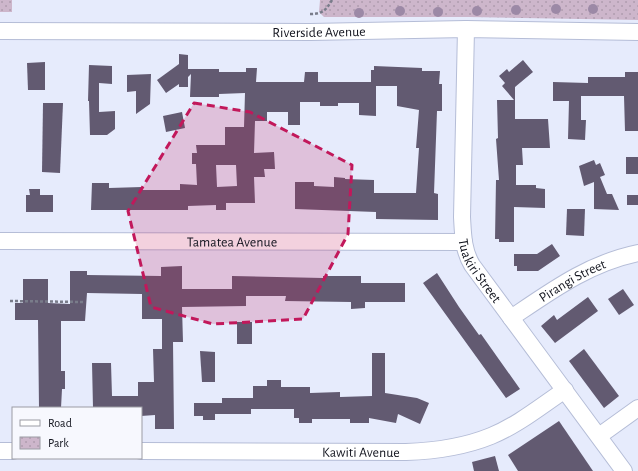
<svg xmlns="http://www.w3.org/2000/svg" width="638" height="471" font-family="'Alegreya Sans',sans-serif">
<style>
.park{fill:url(#park-dots)}
.building{fill:#625a71;fill-rule:evenodd}
.lines{fill:none;stroke-linecap:round;stroke-linejoin:round}
.minor-casing{stroke:#b5bdd7;stroke-width:18}
.path{stroke:#797c8a;stroke-width:2.5;stroke-dasharray:3 2;stroke-linecap:butt}
.minor{stroke:#fff;stroke-width:16}
.tree{fill:#9c89a6}
.marked{fill:#c2185b;fill-opacity:0.2;stroke:#c2185b;stroke-width:3;stroke-dasharray:8 5;stroke-linejoin:round}
.labels{text-anchor:middle;stroke-width:4;stroke-linejoin:round;paint-order:stroke}
.street-label{font-size:14px;fill:#11131d;stroke:#f7f8fe}
</style>
<defs>
<pattern id="park-dots" width="8" height="8" patternUnits="userSpaceOnUse"><rect width="8" height="8" fill="#cdb6cb"/><path d="M2 2h.1M6 6h.1" fill="none" stroke="#af9cae" stroke-width="1.8" stroke-linecap="round"/></pattern>
</defs>
<rect width="100%" height="100%" fill="#e6ebfc"/>
<g class="park">
<rect x="0" y="0" width="12" height="12"/>
<polygon points="320,0 638,0 638,20 470,17 324,17 319,12"/>
</g>
<g class="building">
<path d="M179,54L188,55V69H219V72H246V68H257L256,82H304L305,72H318V82H371V70H374V66L422,68V71H440L439,84H442V111H437L434,193L438,194V220L376,219V212L295,209V182H314V186L334,187V177L345,178V179L374,180V193H416L419,148H416L419,110L397,106V86H376V116L359,115V103H338V106H320V102H300V125H288V112H267V121H255L254,153L274,152L275,169H264L265,177H254L255,203H226V210H216V205L188,206V210H91L92,183H109V188L142,187V190H180V184L197,185L196,164H192V153H197L196,145H225V127H244L245,93L219,94V97H190L191,74L188,77V87H179V84L166,93L157,80L179,64ZM216,165H236L237,186L217,187Z"/>
<polygon points="523,60 533,72 515,87 515,119 548,119 550,148 522,148 523,165 516,165 516,185 536,185 536,188 545,189 545,208 514,207 514,242 499,242 499,239 495,239 496,180 499,180 496,139 498,138 497,100 514,100 502,86 505,83 499,76 507,69 509,72"/>
<polygon points="45,62 45,90 28,90 27,63"/>
<polygon points="89,65 112,66 112,84 99,83 99,112 115,111 115,129 107,135 90,135 89,101 88,101"/>
<polygon points="625,72 638,72 638,131 625,131 624,96 581,96 581,120 586,120 585,140 568,139 569,101 553,101 553,82 588,83 588,77 625,77"/>
<polygon points="151,74 150,104 136,114 136,91 127,92 127,75"/>
<polygon points="43,103 63,103 60,173 42,172"/>
<polygon points="182,112 185,128 166,132 163,116"/>
<rect x="626" y="157" width="12" height="17"/>
<polygon points="594,160 596,165 600,163 605,175 600,177 607,194 612,194 619,210 594,209 594,182 584,186 579,166"/>
<polygon points="29,189 40,189 40,195 53,195 53,212 26,212 26,195 30,195"/>
<rect x="627" y="195" width="11" height="10"/>
<polygon points="567,209 585,209 584,236 566,235"/>
<polygon points="552,244 560,256 538,271 517,271 517,266 514,266 514,254 537,254"/>
<polygon points="182,266 182,289 232,289 232,276 323,278 323,276 361,276 361,283 405,283 405,302 365,302 365,308 351,309 351,302 285,301 286,296 246,296 246,306 182,307 183,342 173,342 174,429 155,429 155,415 141,416 141,408 93,408 92,363 111,363 112,396 138,396 138,382 154,382 153,349 162,349 162,319 142,319 142,294 87,293 85,321 61,321 61,371 65,371 65,389 62,389 61,408 39,408 38,320 15,320 15,303 23,303 23,279 48,279 48,303 70,304 70,271 87,271 87,275 161,276 161,267"/>
<polygon points="437,273 459,307 479,335 481,334 520,389 506,398 423,283"/>
<polygon points="623,289 634,305 619,315 608,299"/>
<polygon points="588,297 598,311 555,343 541,326 554,315 557,320"/>
<rect x="237" y="322" width="15" height="22"/>
<polygon points="584,349 619,396 604,408 569,361"/>
<polygon points="200,351 215,352 215,382 202,382"/>
<polygon points="372,353 385,353 385,393 417,398 429,403 420,424 398,414 396,423 369,418 369,423 350,423 350,419 312,419 312,423 299,423 299,418 294,418 294,409 251,409 251,414 215,414 215,420 203,420 203,416 194,416 194,403 222,403 222,398 253,398 253,386 267,386 267,380 281,380 281,387 310,387 310,393 340,392 340,397 372,396"/>
<polygon points="559,421 593,471 518,471 508,455"/>
<polygon points="495,456 499,471 474,471 472,462"/>
</g>
<g class="lines">
<g class="minor-casing">
<g id="minor">
<path id="s1" d="M466,29L462,217C463,234 463,250 472,265L624,471"/>
<path id="s2" d="M0,31L310,32L466,29L638,32"/>
<path id="s3" d="M0,241L464,242"/>
<path id="s4" d="M511,318C551,291 589,263 638,253"/>
<polyline points="599,436 638,408"/>
<polyline points="0,451 13,451"/>
<path id="s5" d="M141,451L406,452C435,451 464,447 491,436C518,425 541,406 565,390"/>
</g>
</g>
<g class="path">
<path d="M310,14C323,14 326,10 332,0"/>
<polyline points="10,301 84,302"/>
</g>
<use href="#minor" class="minor"/>
</g>
<g class="tree">
<circle cx="556" cy="9" r="5"/>
<circle cx="593" cy="9" r="5"/>
<circle cx="516" cy="10" r="5"/>
<circle cx="400" cy="11" r="5"/>
<circle cx="477" cy="11" r="5"/>
<circle cx="438" cy="12" r="5"/>
<circle cx="359" cy="13" r="5"/>
</g>
<path class="marked" d="M194,103L250,112L352,165L348,234L303,319L213,324L151,307L128,211Z"/>
<g class="labels">
<g class="street-label">
<text dy="5" stroke="none"><textPath href="#s2" startOffset="319">Riverside Avenue</textPath></text>
<text dy="5" stroke="none"><textPath href="#s3" startOffset="232">Tamatea Avenue</textPath></text>
<text dy="5" stroke="none"><textPath href="#s1" startOffset="246">Tuakiri Street</textPath></text>
<text dy="5" stroke="none"><textPath href="#s4" startOffset="72">Pirangi Street</textPath></text>
<text dy="5" stroke="none"><textPath href="#s5" startOffset="220">Kawiti Avenue</textPath></text>
</g>
</g>
<rect x="12" y="407" width="130" height="52" fill="#f7f8fe" stroke="#9b9ca4"/>
<rect x="20" y="420" width="20" height="6" fill="#ffffff" stroke="#9b9ca4"/>
<text x="48" y="427" font-size="12" fill="#11131d">Road</text>
<rect x="20" y="437" width="20" height="12" fill="url(#park-dots)" stroke="#9b9ca4"/>
<text x="48" y="447" font-size="12" fill="#11131d">Park</text>
</svg>
